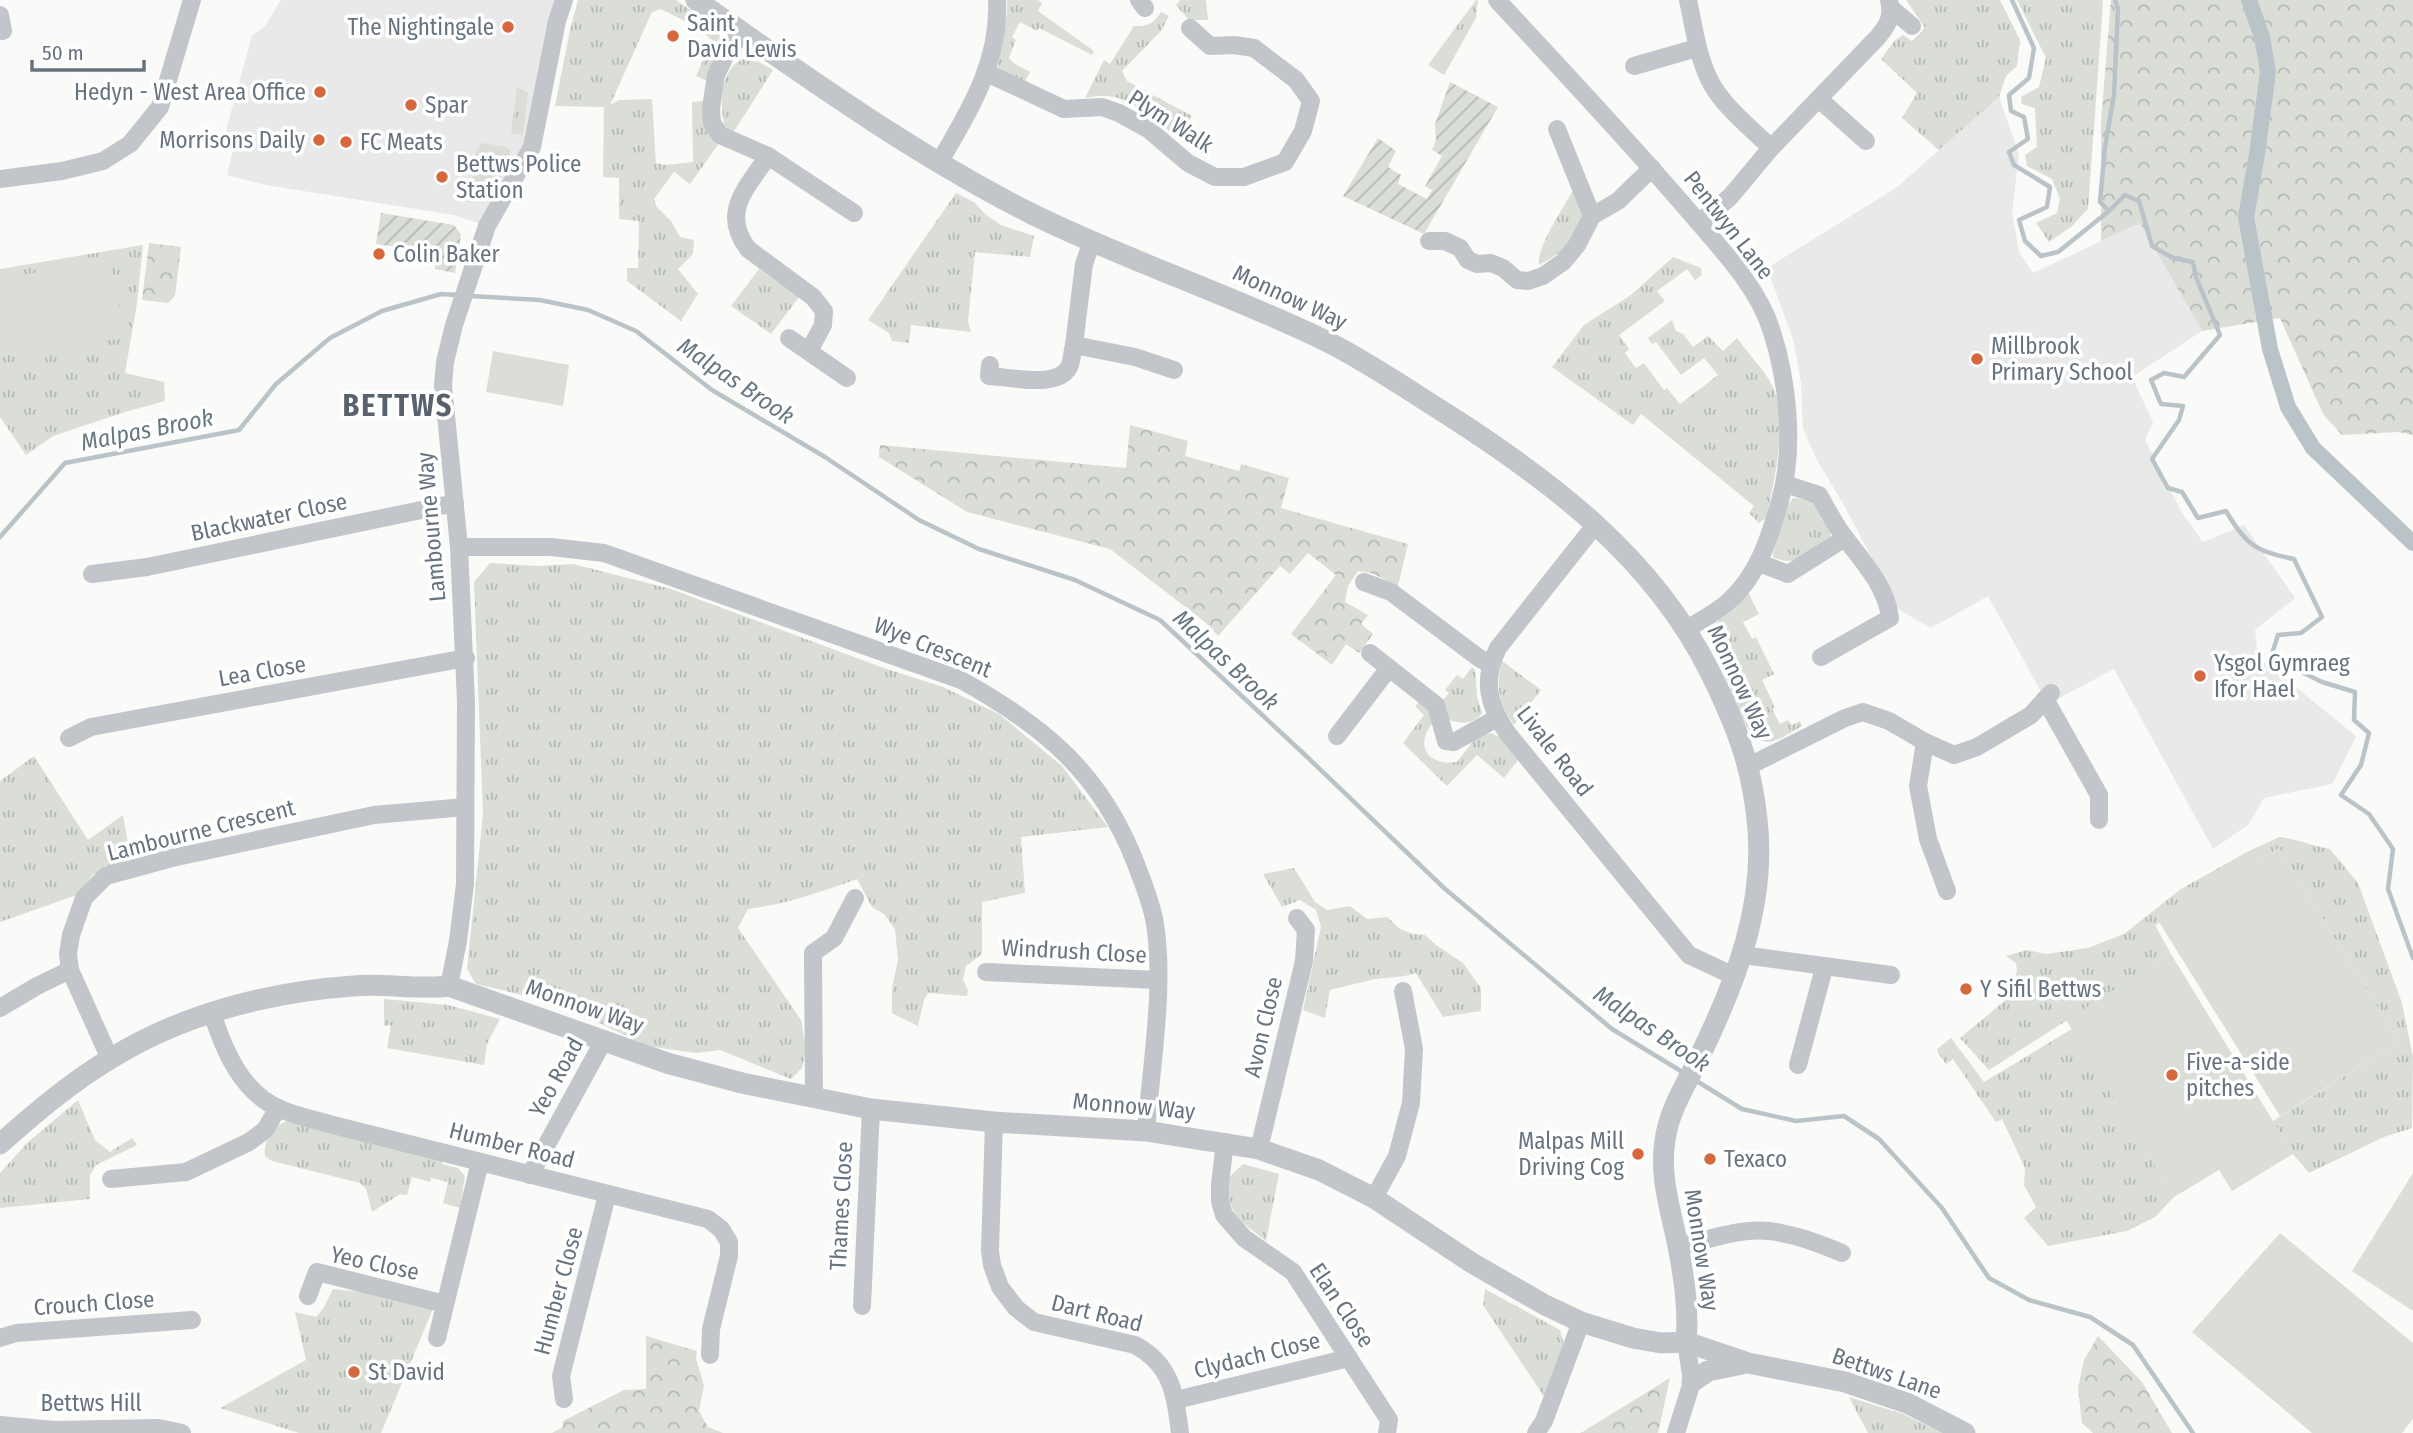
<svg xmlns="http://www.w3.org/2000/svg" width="2413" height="1433" font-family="'Fira Sans Condensed',sans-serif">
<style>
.built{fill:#e8e9e8}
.grass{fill:url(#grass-tufts)}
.forest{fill:url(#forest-crowns)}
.garden{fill:url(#garden-furrows)}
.pitch{fill:#daded7}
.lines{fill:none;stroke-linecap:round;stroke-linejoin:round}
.stream{stroke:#bac3c8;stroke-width:4.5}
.canal{stroke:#bac3c8;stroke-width:16}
.minor{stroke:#c2c5c9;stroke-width:18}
.tertiary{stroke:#c2c5c9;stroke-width:21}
.poi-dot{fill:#d5693d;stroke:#fff;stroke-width:2.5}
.labels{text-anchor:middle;stroke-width:7;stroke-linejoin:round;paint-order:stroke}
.poi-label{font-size:23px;fill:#677480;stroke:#fff;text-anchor:start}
.street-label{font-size:23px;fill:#677480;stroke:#fff}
.water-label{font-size:24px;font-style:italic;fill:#677881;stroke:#fff}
.district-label{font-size:30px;font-weight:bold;letter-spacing:2px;fill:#59626c;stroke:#fff}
</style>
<defs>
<pattern id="grass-tufts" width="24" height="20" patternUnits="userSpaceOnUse" patternTransform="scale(1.75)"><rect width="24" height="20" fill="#daded7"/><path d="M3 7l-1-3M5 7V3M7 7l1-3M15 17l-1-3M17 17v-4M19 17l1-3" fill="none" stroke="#b5b9b4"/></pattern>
<pattern id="forest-crowns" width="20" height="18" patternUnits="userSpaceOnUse" patternTransform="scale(1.75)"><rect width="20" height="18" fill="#daded7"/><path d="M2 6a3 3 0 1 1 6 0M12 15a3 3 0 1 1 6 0" fill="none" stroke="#b5b9b4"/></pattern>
<pattern id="garden-furrows" width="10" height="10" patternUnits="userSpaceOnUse" patternTransform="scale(1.75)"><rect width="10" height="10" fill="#daded7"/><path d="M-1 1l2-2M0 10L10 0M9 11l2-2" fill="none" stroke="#b5b9b4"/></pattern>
</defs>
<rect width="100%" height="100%" fill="#fafaf8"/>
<g class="built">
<polygon points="281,0 564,0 532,147 487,226 454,215 266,185 227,175 235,142 223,141 252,36 265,26"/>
<polygon points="1999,97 2019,154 2012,212 2019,252 2033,273 2140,223 2202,331 2132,377 2153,422 2145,440 2182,513 2203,542 2244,525 2295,598 2255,630 2258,657 2356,736 2332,784 2264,798 2248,825 2213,849 2114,669 2048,704 1988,596 1931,628 1899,610 1844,505 1818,462 1803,429 1801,383 1794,342 1767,268 1896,188"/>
</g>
<g class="grass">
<polygon points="578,0 676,0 718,29 721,43 707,81 696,76 712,40 697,27 661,9 652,12 610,105 619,100 652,99 656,163 665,165 693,162 692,102 704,101 708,134 720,142 690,184 674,172 654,199 656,206 671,221 680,237 694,240 693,254 678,269 698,294 681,321 627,281 627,268 638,268 639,221 619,219 619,178 603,177 604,107 555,106 570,30"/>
<polygon points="1007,0 1038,0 1042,3 1038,11 1094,51 1092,55 1039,28 1037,31 1020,22 1012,37 1016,40 1009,58 1015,64 1030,72 1024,83 997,69 1007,13"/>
<polygon points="1180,0 1206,0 1208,20 1189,20 1176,5"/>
<polygon points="1476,0 1478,0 1476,15 1477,16 1444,75 1428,65"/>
<polygon points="1906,0 2000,0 2020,40 2017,66 2006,76 1999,97 1939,150 1902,118 1917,93 1881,59 1895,40 1903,35 1912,41 1925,28"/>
<polygon points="2017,0 2102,0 2103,3 2088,209 2071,227 2049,242 2036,223 2057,213 2060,199 2052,179 2027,166 2025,155 2037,147 2035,108 2022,104 2021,97 2039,87 2046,58"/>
<path d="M1161,12L1169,16L1161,31L1122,71L1127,81L1192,116L1180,140C1162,125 1133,98 1108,96C1101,95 1092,97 1085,98L1104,60L1110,64L1134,26C1148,27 1154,23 1161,12Z"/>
<path d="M743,59L759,62L773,70L733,133L725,130C720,106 718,71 743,59Z"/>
<polygon points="517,87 528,93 523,135 511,133"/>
<path d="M484,143L506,147L510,153C502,172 493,202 468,203L476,152L480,145Z"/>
<path d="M1574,188C1577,195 1581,203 1582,210C1587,235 1557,256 1539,265C1536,247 1565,206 1574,188Z"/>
<polygon points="956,193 974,202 986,215 1001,225 1034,236 1030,257 975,252 968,322 971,332 911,325 909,343 892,341 889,333 868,320"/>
<polygon points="143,245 137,303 125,373 164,382 165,401 125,412 53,436 26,455 0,417 0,269"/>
<path d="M1673,257L1701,268L1702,275L1695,280L1687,269L1657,291L1665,301L1619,335L1629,349L1625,353L1636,368L1644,363L1664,390L1667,388L1680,404L1718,375L1704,358L1681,375L1656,342L1652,344L1648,338L1672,320L1676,331L1683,334L1693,347L1708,336L1723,351L1737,338C1747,352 1766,372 1773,387C1788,420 1774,484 1766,518L1759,523L1749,513L1754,506L1641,414L1633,425L1552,367L1584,325L1631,295Z"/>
<polygon points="759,269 799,297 771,334 731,306"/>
<path d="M1793,498L1804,499L1817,503L1832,530L1830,537C1810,551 1798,569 1773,557C1774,544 1785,506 1793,498Z"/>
<path d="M490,563L538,566L573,564L671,589L881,667L943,687L999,714L1062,766L1108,827L1021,837L1025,893L982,902V954L966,966L963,979L968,991L967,996L928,993L924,1000L918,1026L892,1013V988L898,960L895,929L884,914L872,907L857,879C821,892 786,904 748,909L738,928L801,1020L806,1051L802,1068L791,1079L720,1050L696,1053L647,1046L593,1020L543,1000L476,984L467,969L483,814L474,582Z"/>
<path d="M1748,592L1759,614L1743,622L1752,639L1756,637L1774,674L1762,680L1775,707L1772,709L1780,724L1788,720L1792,725L1800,721L1802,726C1791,732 1775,745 1762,741C1741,735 1720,660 1711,638C1712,623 1718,621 1729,613C1737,608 1743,598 1748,592Z"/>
<path d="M1502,661L1541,690L1514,725C1499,704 1495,687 1502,661Z"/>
<path d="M1472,667L1475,670L1477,696L1482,713C1473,725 1460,724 1447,719L1441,702L1449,693L1445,690L1457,675L1463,679Z"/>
<path d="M1419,702L1432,713L1435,720C1414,743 1425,766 1457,762L1474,740L1479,735L1491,733L1501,738L1518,760L1504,778L1477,755L1447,786L1403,743L1424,715L1415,706Z"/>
<polygon points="34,756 88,840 123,815 131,860 93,875 77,895 0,922 0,781"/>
<path d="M2279,837C2297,839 2312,846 2330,849L2358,883L2402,1003L2413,1057L2412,1128L2384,1137L2309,1173L2293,1154L2273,1121L2399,1042L2279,848L2155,925L2171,954L1989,1070L1960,1038L2019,989L2014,980L2017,971L2016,963L2006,956L2027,950L2046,954L2088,948L2124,934L2181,889L2247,852Z"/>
<polygon points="1294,868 1315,902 1327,910 1350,906 1367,919 1387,917 1400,929 1413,934 1425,935 1436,945 1463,963 1481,988 1481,1011 1443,1017 1416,973 1405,976 1375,979 1330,990 1325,1018 1303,1010 1321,927 1316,910 1300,900 1282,907 1263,874"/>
<polygon points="384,999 448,1005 500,1019 487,1044 484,1065 387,1048 391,1025 384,1026"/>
<polygon points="2072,1029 2174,1197 2155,1217 2127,1231 2048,1246 2024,1218 2036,1207 2024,1185 2025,1168 2002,1119 1996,1122 1953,1059 1946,1064 1938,1053 1937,1049 1951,1038 1984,1082"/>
<polygon points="78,1100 95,1140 110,1152 132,1138 137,1145 96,1165 90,1175 90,1199 0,1208 0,1173 27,1143"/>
<path d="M291,1120L443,1160L442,1164L458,1168L465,1176L460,1208L443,1203L448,1182L431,1178L430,1182L412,1177L407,1195L400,1194L372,1212L366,1189L360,1183L272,1161L265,1156C263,1139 274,1124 291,1120Z"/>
<path d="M1243,1164L1279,1174L1266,1241C1239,1219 1227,1216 1228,1178Z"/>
<polygon points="333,1289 372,1293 433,1309 381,1433 299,1433 220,1408 306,1360 295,1312 316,1317 323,1309"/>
<polygon points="1485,1289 1560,1330 1564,1345 1545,1398 1483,1305"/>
<polygon points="1849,1397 1903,1414 1942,1433 1868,1433"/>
</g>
<g class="forest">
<polygon points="2111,0 2413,0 2413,435 2398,432 2342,435 2323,414 2280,318 2202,331 2140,223 2101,241 2101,121"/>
<polygon points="149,243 181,247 175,296 168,303 142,300"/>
<polygon points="1130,425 1188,441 1185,456 1239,471 1241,464 1289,478 1281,508 1408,544 1398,586 1371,573 1358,571 1348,586 1345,602 1368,615 1361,624 1373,634 1359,653 1346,644 1332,665 1291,634 1336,575 1308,553 1290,574 1280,566 1218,636 1205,622 1110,549 967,512 879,457 880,445 1126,468"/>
<polygon points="646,1336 697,1351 696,1358 704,1386 699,1411 708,1427 723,1433 552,1433 563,1427 563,1421 624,1390 646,1389"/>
<polygon points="2098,1336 2142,1382 2172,1433 2093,1433 2082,1423 2078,1388 2084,1360"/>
<polygon points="1670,1378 1658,1433 1580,1433 1584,1431"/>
</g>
<g class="garden">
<polygon points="1450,82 1498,107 1424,234 1343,196 1378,138 1396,151 1388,167 1401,175 1398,184 1427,199 1432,190 1425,186 1442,156 1432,150 1436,140 1435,124"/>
<polygon points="381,213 454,225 461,235 455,273 435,269 437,253 376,244"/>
</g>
<g class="pitch">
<polygon points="111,262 125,338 0,356 0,278"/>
<polygon points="493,351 569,365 563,406 486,392"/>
<polygon points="2279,848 2399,1042 2280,1116 2159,922"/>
<polygon points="2171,954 2293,1154 2232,1191 2219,1170 2174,1197 2066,1020"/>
<polygon points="2413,1173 2413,1311 2352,1271"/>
<polygon points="2280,1233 2413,1343 2413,1419 2402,1433 2312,1433 2192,1332"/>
</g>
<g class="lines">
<g class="stream">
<polyline points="2012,0 2034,48 2029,78 2009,95 2011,111 2024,117 2028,139 2009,152 2014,165 2050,187 2047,207 2019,220 2025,241 2041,256 2058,252 2109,211"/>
<path d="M2115,0L2118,9L2114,95L2105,147L2100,202L2109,211L2125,195L2139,201L2152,246L2173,258L2193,262L2196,277L2220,335L2184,377L2164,373L2151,380L2161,404L2183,406L2179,420L2152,459L2168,488L2182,492L2198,518L2226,511C2246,545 2256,552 2294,559L2322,617L2301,633L2278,635L2271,657L2322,682L2355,692L2354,720L2369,733L2361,765L2341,795L2369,814L2393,849L2388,889L2413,958"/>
<polyline points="470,296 540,300 588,310 636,331 712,390 825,457 919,520 979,549 1075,580 1160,620 1303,753 1444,888 1612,1029 1684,1073"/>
<polyline points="0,537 65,463 239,430 276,384 330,338 382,311 441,294 458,295"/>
<polyline points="1695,1080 1742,1109 1796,1121 1844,1116 1879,1139 1942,1208 1989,1278 2029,1300 2090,1317 2133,1345 2193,1433"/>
</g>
<polyline class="canal" points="2249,0 2262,37 2268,72 2257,154 2246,217 2270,349 2288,407 2313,448 2413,543"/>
<g class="minor">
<polyline points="1139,0 1145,8"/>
<path d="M1497,0C1563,71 1630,142 1693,216C1721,249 1758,287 1771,329C1788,380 1795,449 1780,501C1769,539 1758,576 1727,603C1715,613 1700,621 1687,629"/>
<path d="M1688,0C1694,27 1697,54 1709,79C1722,106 1750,127 1771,148"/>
<polyline points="1891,8 1912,26"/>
<polyline points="0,15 3,31"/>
<polyline points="743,33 727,52 716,75 711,108 712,123 720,135 768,156 854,213"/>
<polyline points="1634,66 1697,48"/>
<polyline points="987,73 1064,109 1102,107 1119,113 1148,129 1188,163 1215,177 1244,177 1285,162 1303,131 1311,101 1296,80 1254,48 1234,45 1210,46 1190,28"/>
<polyline points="1819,99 1866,141"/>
<polyline points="1557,129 1592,216"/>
<path d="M768,156C747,188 720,212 748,249L813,297L824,311L823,325L809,351"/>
<path d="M939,163C969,111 1000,63 997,0"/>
<polyline points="0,179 62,171 103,161 130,144 160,107 192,0"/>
<path d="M1699,223L1730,197L1771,148L1877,38C1888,25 1893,17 1889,0"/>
<polyline points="1092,241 1084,264 1074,345 1135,357 1174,370"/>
<polyline points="1429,241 1445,241 1460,248 1468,260 1477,264 1491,263 1503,268 1517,280 1528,281 1543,276 1563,262 1577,245 1592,216 1618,201 1652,168"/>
<polyline points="789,338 847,378"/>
<path d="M990,365L989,376C1010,377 1058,389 1069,367C1072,361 1072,352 1074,345"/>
<path d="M1785,484L1819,495C1827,509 1835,525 1845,538C1863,561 1887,588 1890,618L1821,657"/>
<path d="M1596,524L1498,648C1482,680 1488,705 1508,734L1689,955L1734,976"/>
<path d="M459,547H551L604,553L961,680C1044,726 1101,773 1136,864C1143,883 1152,904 1155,924C1165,987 1151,1068 1146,1131"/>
<polyline points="1759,563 1788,574 1845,538"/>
<polyline points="92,574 147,567 455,503"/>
<polyline points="1364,582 1391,592 1479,658 1490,664"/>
<polyline points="1370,653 1389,668"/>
<polyline points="2045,699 2099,795 2099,820"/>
<polyline points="1337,736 1389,668 1436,705 1446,741 1454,742 1497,718"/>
<polyline points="69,738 91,727 466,658"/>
<polyline points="1925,742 1918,786 1928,839 1947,891"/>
<polyline points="1749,766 1845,718 1863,712 1889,721 1925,742 1954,755 1977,747 2031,715 2051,693"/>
<polyline points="1743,955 1891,975"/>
<polyline points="986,972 1158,980"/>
<polyline points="449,986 458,941 465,884 466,702 459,547 443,385 445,362 454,325 487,226 532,147 557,21 564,0"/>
<polyline points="0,1008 37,986 70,970"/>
<path d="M212,1013C224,1050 241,1092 280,1109C296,1116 316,1120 333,1125L708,1219L721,1229L729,1242V1256L711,1329L710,1355"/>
<polyline points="110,1059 70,970 68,954 71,935 84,898 106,876 172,858 374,815 465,807"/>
<polyline points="1798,1065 1824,968"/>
<polyline points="814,1097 813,953 834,938 855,898"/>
<path d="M994,1122L990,1251L992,1265L1000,1287L1016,1308L1034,1322L1135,1345C1172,1365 1175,1394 1180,1433"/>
<polyline points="1225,1142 1220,1184 1220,1201 1224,1215 1244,1238 1293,1272 1389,1420 1387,1433"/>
<polyline points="1259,1149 1304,961 1306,930 1297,918"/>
<polyline points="530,1175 604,1040"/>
<polyline points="111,1179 186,1172 249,1142 265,1130 278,1108"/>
<polyline points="1374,1198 1397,1156 1411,1103 1414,1049 1403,991"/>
<path d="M1678,1247C1707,1240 1739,1228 1769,1231C1795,1234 1819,1243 1842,1253"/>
<polyline points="308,1296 317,1272 445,1304"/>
<polyline points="862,1306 871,1109"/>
<polyline points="0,1338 16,1333 192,1320"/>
<polyline points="437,1338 480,1162"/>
<polyline points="564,1399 561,1376 607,1195"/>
<polyline points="1176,1400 1349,1358"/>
<polyline points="0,1425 54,1430 159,1428 182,1433"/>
<polyline points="1536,1433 1544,1421 1581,1322"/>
<polyline points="1676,1433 1692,1382 1686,1342"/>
</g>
<g class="tertiary">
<path d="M696,0C805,76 913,154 1032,214C1127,261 1230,294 1326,341C1366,361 1404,387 1442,411C1549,479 1652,556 1710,672C1735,723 1751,762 1757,819C1767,905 1735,984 1698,1060C1685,1086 1669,1111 1665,1140C1659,1176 1671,1211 1678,1246C1684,1278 1689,1309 1686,1342"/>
<path d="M0,1144C35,1113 70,1083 110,1059C182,1014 269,992 353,986C385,983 417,990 449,986L667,1063L742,1083L871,1109L994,1122L1146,1131L1259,1149L1319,1170L1374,1198L1472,1263L1545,1305L1581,1322L1633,1338L1661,1343L1686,1342L1748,1363L1845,1382L1907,1403L1965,1433"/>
<polyline points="1692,1382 1708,1371 1742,1364"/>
</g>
</g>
<g class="poi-dot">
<circle cx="508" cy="27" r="7"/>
<circle cx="673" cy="36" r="7"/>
<circle cx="320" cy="92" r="7"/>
<circle cx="411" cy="105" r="7"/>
<circle cx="319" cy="140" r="7"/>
<circle cx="346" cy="142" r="7"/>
<circle cx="442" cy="177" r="7"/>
<circle cx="379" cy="254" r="7"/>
<circle cx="1977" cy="359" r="7"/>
<circle cx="2200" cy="676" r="7"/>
<circle cx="1966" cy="989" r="7"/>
<circle cx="2172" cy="1075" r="7"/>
<circle cx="1638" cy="1154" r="7"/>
<circle cx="1710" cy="1159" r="7"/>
<circle cx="354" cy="1372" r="7"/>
</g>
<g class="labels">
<g class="poi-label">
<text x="687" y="31">Saint<tspan x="687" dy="26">David Lewis</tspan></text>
<text x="494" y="35" text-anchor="end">The Nightingale</text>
<text x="306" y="100" text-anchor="end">Hedyn - West Area Office</text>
<text x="425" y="113">Spar</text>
<text x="305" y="148" text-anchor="end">Morrisons Daily</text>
<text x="360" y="150">FC Meats</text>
<text x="456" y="172">Bettws Police<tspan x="456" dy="26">Station</tspan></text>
<text x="393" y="262">Colin Baker</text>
<text x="1991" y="354">Millbrook<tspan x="1991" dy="26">Primary School</tspan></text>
<text x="2214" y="671">Ysgol Gymraeg<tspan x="2214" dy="26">Ifor Hael</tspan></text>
<text x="1980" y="997">Y Sifil Bettws</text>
<text x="2186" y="1070">Five-a-side<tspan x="2186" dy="26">pitches</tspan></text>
<text x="1624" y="1149" text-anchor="end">Malpas Mill<tspan x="1624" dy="26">Driving Cog</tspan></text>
<text x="1724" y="1167">Texaco</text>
<text x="368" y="1380">St David</text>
</g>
<g class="street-label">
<text transform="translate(1171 121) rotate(33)" y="8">Plym Walk</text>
<text transform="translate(1729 225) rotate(52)" y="8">Pentwyn Lane</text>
<text transform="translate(1290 297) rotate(25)" y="8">Monnow Way</text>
<text transform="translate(269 517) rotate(-12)" y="8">Blackwater Close</text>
<text transform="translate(431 527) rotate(-95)" y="8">Lambourne Way</text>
<text transform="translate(933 647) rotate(22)" y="8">Wye Crescent</text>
<text transform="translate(262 671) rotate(-10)" y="8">Lea Close</text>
<text transform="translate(1740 682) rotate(65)" y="8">Monnow Way</text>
<text transform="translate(1555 751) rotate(52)" y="8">Livale Road</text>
<text transform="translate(201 830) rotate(-14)" y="8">Lambourne Crescent</text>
<text transform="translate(1074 951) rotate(3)" y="8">Windrush Close</text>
<text transform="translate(585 1006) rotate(19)" y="8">Monnow Way</text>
<text transform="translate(1263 1027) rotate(-77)" y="8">Avon Close</text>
<text transform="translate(556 1077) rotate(-61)" y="8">Yeo Road</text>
<text transform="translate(1134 1106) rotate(5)" y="8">Monnow Way</text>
<text transform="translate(512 1145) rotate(14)" y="8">Humber Road</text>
<text transform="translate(841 1206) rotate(-87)" y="8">Thames Close</text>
<text transform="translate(1702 1250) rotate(81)" y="8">Monnow Way</text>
<text transform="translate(375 1263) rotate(12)" y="8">Yeo Close</text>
<text transform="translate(558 1291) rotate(-75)" y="8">Humber Close</text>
<text transform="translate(94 1303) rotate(-4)" y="8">Crouch Close</text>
<text transform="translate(1342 1305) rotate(56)" y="8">Elan Close</text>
<text transform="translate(1097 1313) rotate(14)" y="8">Dart Road</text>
<text transform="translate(1257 1355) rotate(-14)" y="8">Clydach Close</text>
<text transform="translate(1887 1373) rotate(19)" y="8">Bettws Lane</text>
<text x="91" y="1411">Bettws Hill</text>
</g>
<g class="water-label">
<text transform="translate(736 381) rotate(34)" y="8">Malpas Brook</text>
<text transform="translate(147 430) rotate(-11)" y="8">Malpas Brook</text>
<text transform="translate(1226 660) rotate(43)" y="8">Malpas Brook</text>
<text transform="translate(1652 1029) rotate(34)" y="8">Malpas Brook</text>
</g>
<g class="district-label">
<text x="398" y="416">BETTWS</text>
</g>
</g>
<path d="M32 60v10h112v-10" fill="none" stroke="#677480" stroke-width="3.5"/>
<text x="42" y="60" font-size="21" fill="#677480" stroke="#ffffff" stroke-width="5" paint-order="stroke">50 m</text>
</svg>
